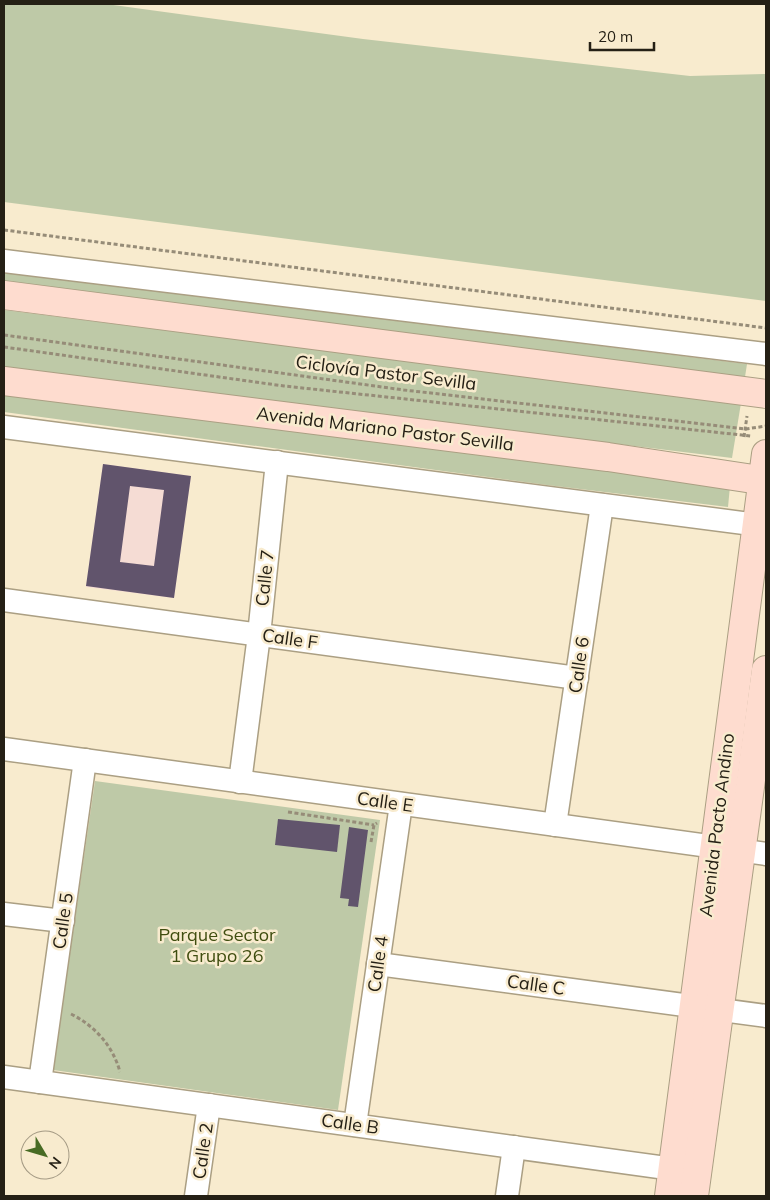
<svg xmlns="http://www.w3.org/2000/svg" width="770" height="1200" font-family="Mulish,sans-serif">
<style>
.education{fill:#f5dcd4}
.green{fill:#bec9a7}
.building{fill:#61546c;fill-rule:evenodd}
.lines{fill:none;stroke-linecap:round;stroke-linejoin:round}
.street-casing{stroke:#ab9f83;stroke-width:25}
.secondary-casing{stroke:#ab9f83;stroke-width:30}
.path{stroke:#968c78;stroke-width:3;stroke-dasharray:4 2.5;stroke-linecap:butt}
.street{stroke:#fff;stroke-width:22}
.secondary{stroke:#fedccf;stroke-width:28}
.labels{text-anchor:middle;stroke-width:5;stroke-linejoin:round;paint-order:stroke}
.street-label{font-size:18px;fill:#252015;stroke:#f8ebce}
.park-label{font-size:18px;fill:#3f4d0f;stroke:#f8ebce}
</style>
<rect width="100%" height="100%" fill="#f8ebce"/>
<polygon class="education" points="103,464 191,476 174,598 86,587"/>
<g class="green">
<polygon points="4,4 106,4 363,39 690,76 766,74 766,301 4,202"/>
<polygon points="4,272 747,364 745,377 4,286"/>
<polygon points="4,310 741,403 732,458 4,369"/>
<polygon points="4,395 730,486 728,507 547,485 4,412"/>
<polygon points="95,781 380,820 338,1110 53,1070"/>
</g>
<g class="building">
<path d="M103,464L191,476L174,598L86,586ZM130,486L164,490L154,566L120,562Z"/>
<polygon points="278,819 340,825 337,852 275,845"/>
<polygon points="349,827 368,830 358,907 348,906 349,899 340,898"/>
</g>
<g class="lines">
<g class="street-casing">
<g id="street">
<polyline points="4,261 766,354"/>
<polyline points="4,427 766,526"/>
<polyline points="4,600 577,678"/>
<polyline points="4,749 766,854"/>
<polyline points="240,782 259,635 277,462"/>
<polyline points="555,825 602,505"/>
<polyline points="4,914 63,921"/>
<polyline points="378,964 766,1016"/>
<polyline points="4,1077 688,1171"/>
<polyline points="40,1082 85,760"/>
<polyline points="355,1125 401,804"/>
<polyline points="196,1196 209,1105"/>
<polyline points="507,1196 514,1147"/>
</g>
</g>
<g class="secondary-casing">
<g id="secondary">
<polyline points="4,295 766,394"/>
<polyline points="4,381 608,457 766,481"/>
<polyline points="669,1196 766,454"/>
<polyline points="694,1196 766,670"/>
</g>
</g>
<g class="path">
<polyline points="4,230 766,328"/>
<polyline points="4,335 404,390 746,429 766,426"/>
<polyline points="4,347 284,386 751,436"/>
<polyline points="744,437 747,416"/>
<polyline points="288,812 374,825"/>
<polyline points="371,842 374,825 377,823"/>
<path d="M71,1014C95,1026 113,1046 120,1072"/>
</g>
<use href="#street" class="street"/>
<use href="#secondary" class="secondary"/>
</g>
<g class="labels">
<g class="street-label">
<text transform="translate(386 373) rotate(7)" y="6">Ciclovía Pastor Sevilla</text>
<text transform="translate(385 429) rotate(7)" y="6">Avenida Mariano Pastor Sevilla</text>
<text transform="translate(265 578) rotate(-84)" y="6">Calle 7</text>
<text transform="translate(290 639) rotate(8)" y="6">Calle F</text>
<text transform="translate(579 665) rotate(-82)" y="6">Calle 6</text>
<text transform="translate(385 802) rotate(8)" y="6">Calle E</text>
<text transform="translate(717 825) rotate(-83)" y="6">Avenida Pacto Andino</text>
<text transform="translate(63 921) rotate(-82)" y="6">Calle 5</text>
<text transform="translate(378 964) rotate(-82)" y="6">Calle 4</text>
<text transform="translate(536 985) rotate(8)" y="6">Calle C</text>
<text transform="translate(350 1124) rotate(8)" y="6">Calle B</text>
<text transform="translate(203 1151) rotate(-82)" y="6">Calle 2</text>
</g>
<g class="park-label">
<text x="217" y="941">Parque Sector<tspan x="217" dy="21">1 Grupo 26</tspan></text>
</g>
</g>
<rect width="770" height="1200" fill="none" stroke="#252015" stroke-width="10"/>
<g transform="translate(45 1155) rotate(128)"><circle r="24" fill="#f8ebce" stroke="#a49a84"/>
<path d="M0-4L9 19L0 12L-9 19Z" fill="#486b24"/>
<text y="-8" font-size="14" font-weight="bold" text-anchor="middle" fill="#252015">N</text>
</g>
<path d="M590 42v8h64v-8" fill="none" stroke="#252015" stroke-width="2.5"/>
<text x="598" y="42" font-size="15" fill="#252015" stroke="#f8ebce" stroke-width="4" paint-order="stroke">20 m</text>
</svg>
